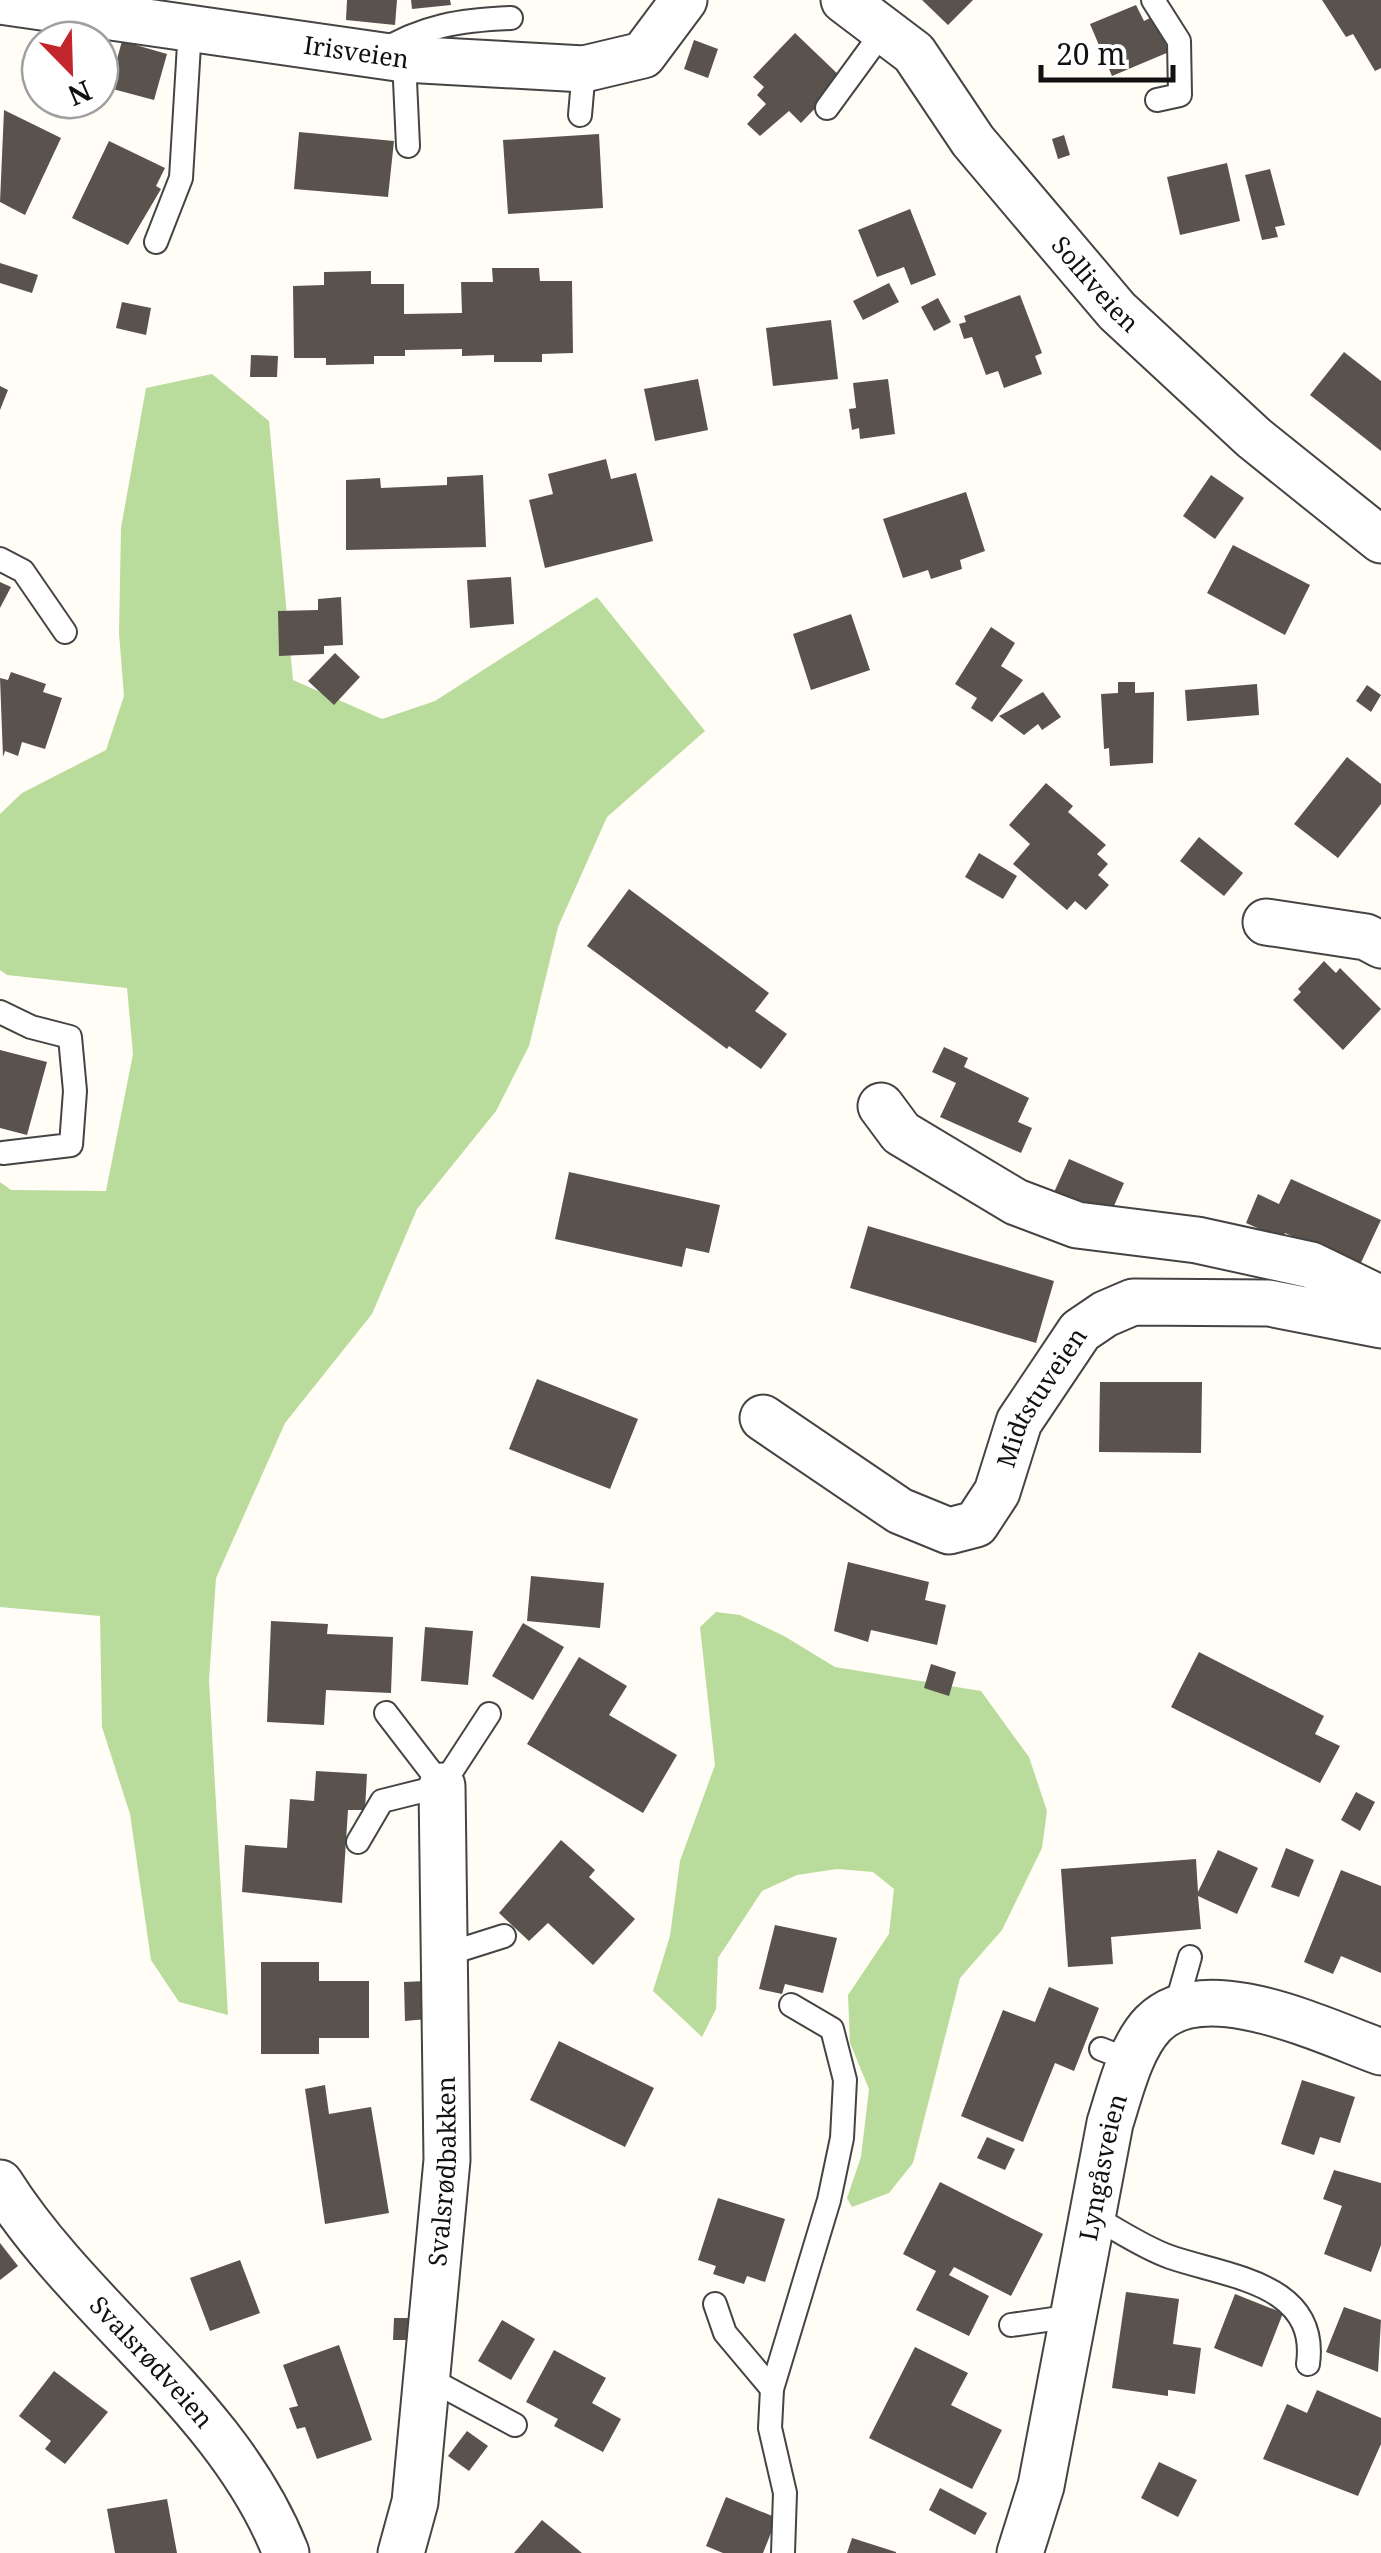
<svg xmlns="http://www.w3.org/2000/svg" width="1381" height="2553" font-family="'Noto Serif',serif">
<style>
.forest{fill:#b9dc9c}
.building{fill:#5a524d}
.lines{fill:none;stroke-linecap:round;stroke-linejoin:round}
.service-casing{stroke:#444;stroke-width:26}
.minor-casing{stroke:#444;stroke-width:49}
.service{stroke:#fff;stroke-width:22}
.minor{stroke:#fff;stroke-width:45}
.labels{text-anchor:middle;stroke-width:10;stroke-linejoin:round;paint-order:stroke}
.street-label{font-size:25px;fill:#111;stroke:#fff}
</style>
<rect width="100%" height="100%" fill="#fffdf5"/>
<g class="forest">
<polygon points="212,374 269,421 293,680 382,719 435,701 597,597 705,731 607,817 558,927 529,1046 496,1111 417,1209 372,1314 285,1423 216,1578 209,1680 228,2015 179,2002 151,1960 130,1814 102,1727 100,1616 0,1607 0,1182 11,1190 106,1191 133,1054 127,988 7,975 0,970 0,814 22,793 106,750 124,696 119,633 121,528 146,388"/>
<polygon points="716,1612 740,1615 784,1636 835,1667 981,1691 1029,1757 1047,1811 1042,1848 1002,1930 960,1978 913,2163 889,2193 852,2207 847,2198 861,2157 869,2089 850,2043 848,1995 889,1934 894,1889 873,1872 837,1869 797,1875 762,1891 718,1958 716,2009 702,2037 653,1991 670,1936 680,1861 715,1765 700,1627"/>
</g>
<g class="building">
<polygon points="347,0 397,0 395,25 346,20"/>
<polygon points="411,0 450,0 451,5 412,9"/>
<polygon points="922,0 973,0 948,25"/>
<polygon points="1322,0 1381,0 1381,68 1375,71 1353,34 1346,37"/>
<polygon points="1136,5 1144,21 1154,16 1169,52 1112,76 1090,24"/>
<polygon points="795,33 843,79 801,123 789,111 760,136 747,124 766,104 757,95 764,87 753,77"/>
<polygon points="694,40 718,49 708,78 684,69"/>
<polygon points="122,41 167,54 154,100 109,88"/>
<polygon points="4,110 61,138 25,215 0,202"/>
<polygon points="299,132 394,141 388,197 294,189"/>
<polygon points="599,134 603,208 508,214 503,140"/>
<polygon points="1064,135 1070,155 1058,159 1052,139"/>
<polygon points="109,141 165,168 156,186 161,189 128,245 72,218"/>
<polygon points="1227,163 1240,221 1180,235 1167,177"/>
<polygon points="1270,169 1285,225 1275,227 1278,237 1262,240 1245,175"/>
<polygon points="910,209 936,275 911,285 904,267 877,277 858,230"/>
<polygon points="0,263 38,275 32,293 0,283"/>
<polygon points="492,268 539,268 540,281 572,281 573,353 542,354 542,362 494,362 494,355 462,356 462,349 405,350 405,356 374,356 374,364 326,365 326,358 294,358 293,286 324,285 324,272 371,271 371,284 404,284 404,314 462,313 461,282 493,282"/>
<polygon points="889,283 899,302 863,320 853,301"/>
<polygon points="1020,295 1042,353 1035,356 1042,374 1004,388 998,371 986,375 972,337 964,339 959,324 966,322 964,316"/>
<polygon points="938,298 951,322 934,331 921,307"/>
<polygon points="122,302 151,308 146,335 116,328"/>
<polygon points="831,320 838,379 773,386 766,328"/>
<polygon points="1344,352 1381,381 1381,451 1310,395"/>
<polygon points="251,355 278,356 277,377 250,377"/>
<polygon points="698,379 708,430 655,441 644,389"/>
<polygon points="888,379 895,434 860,439 859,428 852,430 849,409 856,408 853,383"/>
<polygon points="0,386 8,390 0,410"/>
<polygon points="606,459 611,479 636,473 653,541 545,568 529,500 553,494 548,474"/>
<polygon points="483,475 486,547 346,550 346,480 380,478 381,488 447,485 447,477"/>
<polygon points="1211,475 1244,498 1215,539 1183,516"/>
<polygon points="966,492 985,551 960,560 962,569 931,579 928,570 903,578 883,519"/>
<polygon points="1233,545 1310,585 1285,635 1207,593"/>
<polygon points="511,577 514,624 470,628 467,580"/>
<polygon points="0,582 11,587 0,608"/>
<polygon points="341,597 343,645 324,646 324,654 279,656 278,611 318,610 318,599"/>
<polygon points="851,614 870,670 811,690 793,634"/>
<polygon points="991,627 1015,643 1001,666 1023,680 992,722 971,708 977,698 955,684"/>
<polygon points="335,653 360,677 334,705 308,681"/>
<polygon points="11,672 46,684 43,692 62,698 45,749 22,742 18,756 5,751 3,757 0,678 8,680"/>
<polygon points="1118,682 1135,682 1135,693 1154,692 1153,763 1110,766 1109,748 1104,749 1101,694 1118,693"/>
<polygon points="1257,684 1259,715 1187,721 1185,690"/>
<polygon points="1367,685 1381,695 1371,712 1356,701"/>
<polygon points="1043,692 1061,717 1042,730 1038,724 1024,735 999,716"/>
<polygon points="1347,757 1381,784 1381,804 1338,858 1294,824"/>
<polygon points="1046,783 1073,806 1068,812 1106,845 1097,854 1108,864 1098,875 1109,885 1086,910 1075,901 1067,910 1013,864 1030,844 1009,825"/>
<polygon points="1199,837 1243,873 1224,896 1180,861"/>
<polygon points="979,853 1017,876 1003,899 965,877"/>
<polygon points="629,889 769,993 755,1011 787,1034 761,1069 729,1046 727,1049 587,946"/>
<polygon points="1324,961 1336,973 1340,968 1381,1009 1343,1050 1293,1000 1301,992 1298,989"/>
<polygon points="944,1047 968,1058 964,1067 1029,1098 1018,1122 1032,1128 1021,1153 940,1117 956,1083 932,1072"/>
<polygon points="0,1050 47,1062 27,1135 0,1128"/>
<polygon points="1069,1159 1124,1183 1106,1224 1051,1199"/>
<polygon points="569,1172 720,1205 709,1253 686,1248 682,1267 555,1239"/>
<polygon points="1291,1179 1381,1220 1359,1267 1285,1233 1282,1239 1246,1223 1258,1194 1279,1204"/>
<polygon points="868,1226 1054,1281 1036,1343 850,1288"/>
<polygon points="537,1379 638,1419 610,1489 509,1449"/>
<polygon points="1100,1382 1202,1382 1201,1453 1099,1452"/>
<polygon points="848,1562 929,1582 925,1600 946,1605 937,1645 871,1630 868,1642 834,1631"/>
<polygon points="531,1576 604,1583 600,1628 527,1621"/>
<polygon points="271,1621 328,1624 327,1634 393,1637 391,1693 326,1690 324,1725 267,1722"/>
<polygon points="523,1623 564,1647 533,1700 492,1676"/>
<polygon points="425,1627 473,1631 468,1685 421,1681"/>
<polygon points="1199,1652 1324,1716 1315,1734 1340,1746 1320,1783 1171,1707"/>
<polygon points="579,1657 627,1686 609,1715 677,1755 643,1813 527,1744"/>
<polygon points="931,1664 956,1672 949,1696 924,1688"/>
<polygon points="316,1771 367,1774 365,1810 348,1810 342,1903 242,1892 245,1845 287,1848 290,1799 314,1801"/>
<polygon points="1356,1792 1375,1802 1360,1831 1341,1820"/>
<polygon points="561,1840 595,1870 589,1877 635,1919 593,1965 548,1923 529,1941 499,1913"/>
<polygon points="1286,1848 1314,1860 1299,1897 1271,1887"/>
<polygon points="1218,1850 1258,1868 1237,1914 1198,1896 1201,1929 1111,1937 1113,1964 1068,1967 1061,1869 1196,1859 1198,1892"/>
<polygon points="1341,1870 1381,1886 1381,1973 1341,1956 1333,1974 1304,1962"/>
<polygon points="775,1925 837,1938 823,1993 785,1984 782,1994 759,1989"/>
<polygon points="261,1962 319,1962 319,1981 369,1981 369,2038 319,2038 319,2054 261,2054"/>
<polygon points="426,1981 427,2019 405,2021 404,1982"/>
<polygon points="1049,1987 1099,2008 1074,2071 1055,2063 1023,2142 961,2116 1003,2010 1035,2022"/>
<polygon points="559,2041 654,2088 625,2147 530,2100"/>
<polygon points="1302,2080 1355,2097 1340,2143 1320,2137 1314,2155 1281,2144"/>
<polygon points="325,2085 329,2114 371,2107 389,2213 325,2224 305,2089"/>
<polygon points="987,2137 1015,2149 1005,2170 977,2158"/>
<polygon points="1334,2170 1381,2183 1381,2245 1371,2272 1324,2254 1342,2206 1323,2199"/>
<polygon points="940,2182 1043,2234 1011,2296 954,2267 949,2275 989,2296 969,2336 916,2310 936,2271 903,2254"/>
<polygon points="718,2198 785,2219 765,2282 747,2276 744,2284 713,2274 716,2266 698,2260"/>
<polygon points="0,2243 18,2266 0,2280"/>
<polygon points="240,2260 260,2313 210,2331 190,2278"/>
<polygon points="1126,2292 1179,2299 1173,2344 1201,2348 1195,2394 1168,2390 1168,2396 1112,2388"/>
<polygon points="1235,2294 1283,2313 1262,2367 1214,2348"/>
<polygon points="1344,2307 1381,2320 1378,2372 1326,2352"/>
<polygon points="394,2318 410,2318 410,2340 393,2340"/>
<polygon points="502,2320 535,2339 511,2380 478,2361"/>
<polygon points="339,2345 372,2440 317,2459 305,2427 297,2429 289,2408 298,2406 283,2365"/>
<polygon points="915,2347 968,2373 951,2405 1002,2430 972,2489 869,2438"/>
<polygon points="554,2350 606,2378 592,2403 621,2419 603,2452 554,2426 558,2419 526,2402"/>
<polygon points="54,2371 108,2412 65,2464 45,2449 51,2441 19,2416"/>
<polygon points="1317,2390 1381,2418 1381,2444 1358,2496 1263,2459 1287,2404 1307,2413"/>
<polygon points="467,2431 488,2446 469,2471 448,2456"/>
<polygon points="1159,2462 1197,2480 1178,2517 1141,2498"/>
<polygon points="940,2488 987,2513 975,2535 929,2510"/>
<polygon points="726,2497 777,2518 763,2553 723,2553 706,2546"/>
<polygon points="167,2499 177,2553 115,2553 107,2509"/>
<polygon points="542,2520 582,2553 514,2553"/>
<polygon points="852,2538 896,2552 896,2553 847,2553"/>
</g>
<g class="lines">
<g class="service-casing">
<g id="service">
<polyline points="1153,0 1179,41 1180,95 1157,100"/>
<path d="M379,53C421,26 461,20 511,18"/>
<polyline points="404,59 408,146"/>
<polyline points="827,108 884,30"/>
<polyline points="580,115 584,69"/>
<polyline points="156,242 181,178 190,28"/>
<polyline points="0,559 23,571 65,632"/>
<polyline points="0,1012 31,1027 70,1037 75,1091 71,1145 3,1153"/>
<polyline points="386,1713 442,1786"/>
<polyline points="358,1842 382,1801 442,1786 489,1714"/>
<polyline points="444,1955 504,1936"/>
<polyline points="1176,2006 1190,1957"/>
<polyline points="1101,2049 1132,2061"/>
<path d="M1094,2217C1118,2230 1144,2248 1170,2257C1228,2277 1319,2283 1308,2364"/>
<polyline points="715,2304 725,2333 772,2389"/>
<polyline points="1011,2325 1074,2316"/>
<polyline points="426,2377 515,2425"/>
<polyline points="783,2553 785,2493 770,2428 772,2389 829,2200 842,2138 845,2080 832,2029 791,2005"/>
</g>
</g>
<g class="minor-casing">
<g id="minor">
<path id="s1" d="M844,0L914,53L973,141L1117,311L1254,438L1381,540"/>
<path id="s2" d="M0,1L404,59L584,69L643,55L684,0"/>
<polyline points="1266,922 1366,937 1381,945"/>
<polyline points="881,1106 901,1133 1016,1202 1077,1225 1197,1240 1311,1265 1381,1299"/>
<path id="s3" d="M763,1418L900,1511L949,1531L976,1524L997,1492L1019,1422L1080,1331L1105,1314L1133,1302L1269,1303L1381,1325"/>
<path id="s4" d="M0,2183C83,2314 229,2406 286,2553"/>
<path id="s5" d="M401,2553L415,2502L447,2160L442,1786"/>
<path id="s6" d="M1020,2553L1041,2486L1110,2123C1120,2092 1130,2048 1153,2024C1204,1972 1323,2031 1381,2052"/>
</g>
</g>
<use href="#service" class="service"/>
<use href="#minor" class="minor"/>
</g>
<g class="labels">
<g class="street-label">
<text dy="9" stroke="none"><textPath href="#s2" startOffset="360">Irisveien</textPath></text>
<text dy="9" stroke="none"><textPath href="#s1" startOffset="382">Solliveien</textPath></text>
<text dy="9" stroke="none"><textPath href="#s3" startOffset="390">Midtstuveien</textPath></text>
<text dy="9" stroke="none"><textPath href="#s6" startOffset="395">Lyngåsveien</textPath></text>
<text dy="9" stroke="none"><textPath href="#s5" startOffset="385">Svalsrødbakken</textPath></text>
<text dy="9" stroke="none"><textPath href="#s4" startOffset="235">Svalsrødveien</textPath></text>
</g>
</g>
<g transform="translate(70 70) rotate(157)"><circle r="48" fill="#ffffff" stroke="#a0a0a0" stroke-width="2.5"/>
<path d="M0-8L18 38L0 25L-18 38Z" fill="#c4262e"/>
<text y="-15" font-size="28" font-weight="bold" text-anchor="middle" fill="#111111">N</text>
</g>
<path d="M1041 65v15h132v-15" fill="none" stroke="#111111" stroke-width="5"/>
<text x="1056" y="65" font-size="30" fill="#111111" stroke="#ffffff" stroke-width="8" paint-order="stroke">20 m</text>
</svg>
